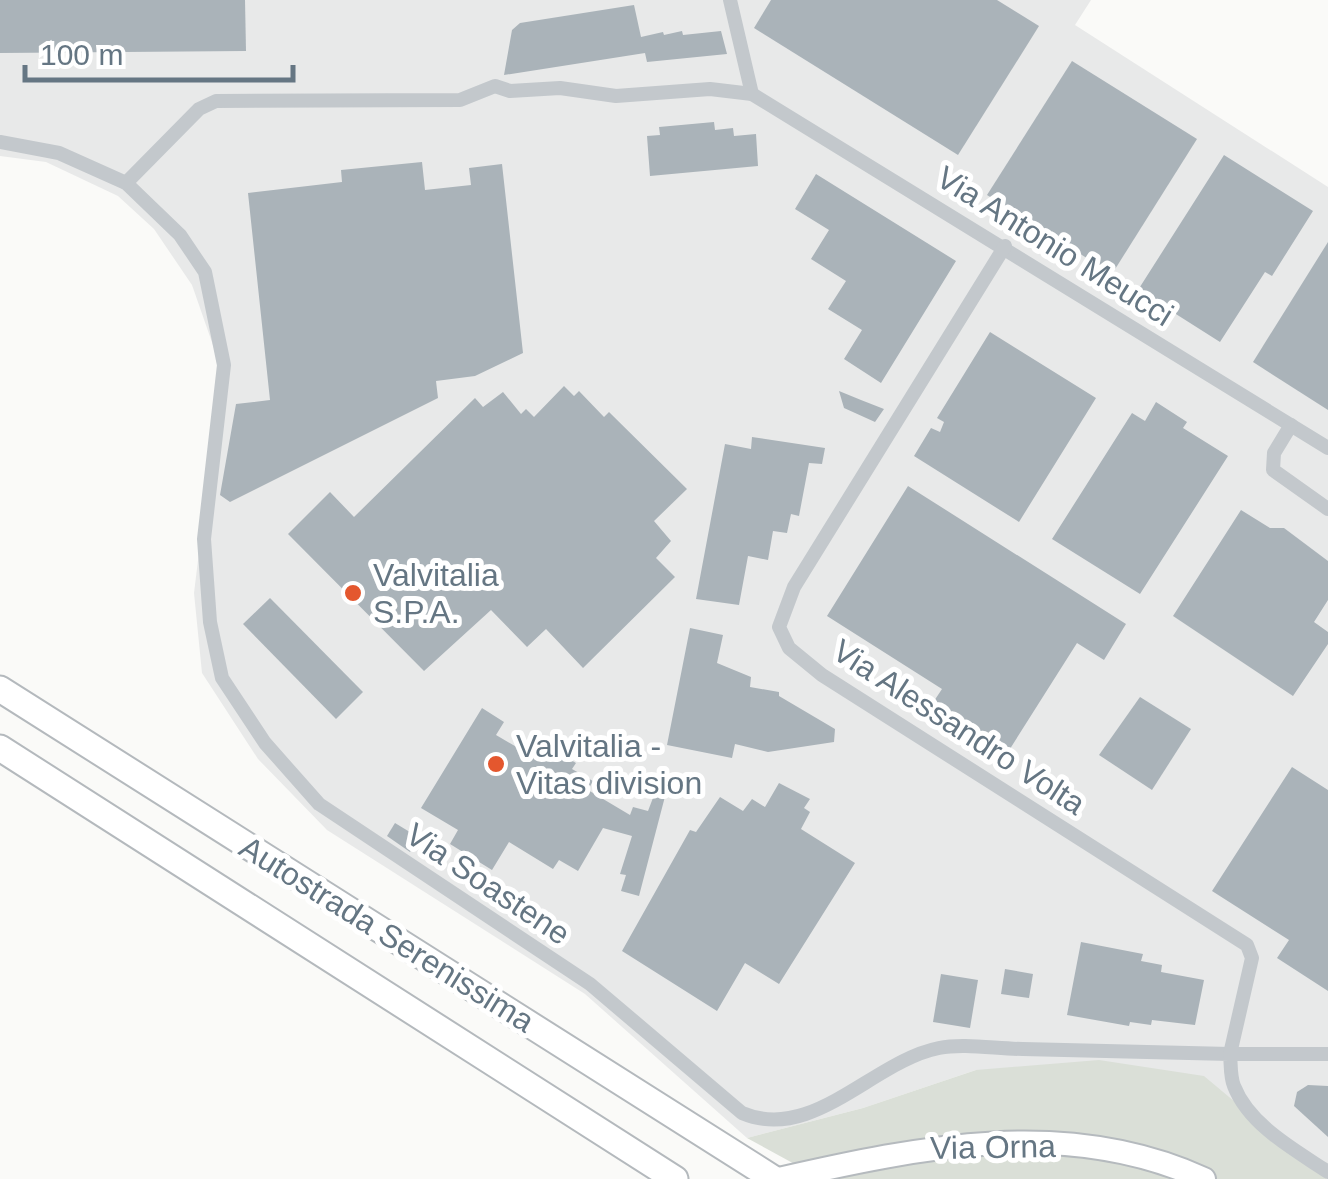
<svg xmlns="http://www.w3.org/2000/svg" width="1328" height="1179" font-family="Helvetica,sans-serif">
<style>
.built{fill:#e8e9e9}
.green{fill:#dadfd7}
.building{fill:#aab3b9}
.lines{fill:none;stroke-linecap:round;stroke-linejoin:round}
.primary-casing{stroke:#b5babe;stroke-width:26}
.motorway-casing{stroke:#b4b9bd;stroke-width:29}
.minor{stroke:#c3c8cc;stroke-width:14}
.primary{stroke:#fff;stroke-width:22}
.motorway{stroke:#fff;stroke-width:25}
.poi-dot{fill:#e4572e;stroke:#fff;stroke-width:4}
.labels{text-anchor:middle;stroke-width:10;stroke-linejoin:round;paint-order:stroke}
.street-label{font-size:32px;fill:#657683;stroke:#fff}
.poi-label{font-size:32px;fill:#657683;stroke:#fff;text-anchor:start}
</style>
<rect width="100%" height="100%" fill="#fafaf8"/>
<polygon class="built" points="0,0 1091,0 1075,25 1328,187 1328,1179 976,1070 863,1108 747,1138 585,994 327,830 258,759 202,673 194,593 220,381 215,351 192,285 154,229 118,196 46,162 0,156"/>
<polygon class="green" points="1099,1060 1204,1076 1327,1179 822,1179 747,1138 863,1108 976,1070"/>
<g class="building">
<polygon points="0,0 245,0 246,51 0,53"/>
<polygon points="771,0 997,0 1039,26 958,155 754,28"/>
<polygon points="634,5 641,37 663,32 664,35 682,31 683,35 721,31 727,54 647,62 645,53 504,75 512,30 520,23"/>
<polygon points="1072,61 1197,139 1112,274 987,195"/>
<polygon points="714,122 715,130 733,128 734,136 756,134 758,166 650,176 647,136 660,135 659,127"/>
<polygon points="1224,155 1313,211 1272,276 1265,272 1220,342 1138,290"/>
<polygon points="422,162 425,190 471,185 469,168 502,164 523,353 475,376 436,381 438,398 230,502 220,495 236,404 270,400 248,193 342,182 341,170"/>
<polygon points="816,174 956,261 881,383 844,359 862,330 828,309 846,281 811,259 829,230 795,209"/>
<polygon points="1328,242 1328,410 1253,362"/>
<polygon points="990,332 1096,398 1019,522 914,456 931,428 940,432 944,422 937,418"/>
<polygon points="564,386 574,396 579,391 604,417 609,412 687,489 654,521 671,541 656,558 675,577 583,668 546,629 527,647 491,610 424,671 288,534 330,492 354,517 475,398 483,407 503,392 521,414 526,409 534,417"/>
<polygon points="839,391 861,400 884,409 875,422 844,408"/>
<polygon points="1156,402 1187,422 1183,428 1228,456 1140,594 1052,539 1132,413 1145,421"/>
<polygon points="752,437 825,448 822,464 809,463 799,516 791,514 787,533 773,531 768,560 748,556 739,605 696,599 725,444 751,449"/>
<polygon points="908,486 1126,624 1104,660 1077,643 1008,752 932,704 942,689 827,616"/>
<polygon points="1241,510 1270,528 1284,528 1328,561 1328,600 1314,622 1328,632 1328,644 1293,696 1173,616"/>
<polygon points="270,598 363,692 336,719 243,624"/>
<polygon points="690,628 723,635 717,663 751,677 750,687 779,692 779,696 835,729 834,742 768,752 735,744 732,758 667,745"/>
<polygon points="1140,697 1191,729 1152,790 1099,755"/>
<polygon points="482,708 504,722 496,735 537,759 545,745 576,763 572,769 593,781 588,790 630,815 633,807 648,811 659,782 668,785 639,896 621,891 626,875 620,874 632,836 603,828 578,871 559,860 553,869 509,842 492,870 450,844 458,830 421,808"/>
<polygon points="1292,767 1328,790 1328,991 1277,958 1289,940 1212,891"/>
<polygon points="779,783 810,799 804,808 810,812 801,829 855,863 779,984 745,963 717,1011 622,951 690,830 696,832 720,797 743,811 752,799 765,807"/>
<polygon points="395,823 418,837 410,852 387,836"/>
<polygon points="1081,942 1143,954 1141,961 1162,965 1161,972 1204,980 1195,1025 1152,1020 1151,1025 1130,1022 1129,1026 1067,1015"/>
<polygon points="1005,969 1033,974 1029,998 1001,994"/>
<polygon points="941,974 978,980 970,1028 933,1022"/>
<polygon points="1308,1085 1328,1086 1328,1137 1294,1106 1297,1092"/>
</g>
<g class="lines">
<g class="primary-casing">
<path id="primary" d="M779,1179C920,1147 1067,1116 1204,1179"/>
</g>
<g class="motorway-casing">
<g id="motorway">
<polyline points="0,689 774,1179"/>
<polyline points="0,748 675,1179"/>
</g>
</g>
<g class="minor">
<polyline points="730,0 752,94"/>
<path d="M0,142L59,153L126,183L180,235L205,272L224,365L204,539L210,622L222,678L265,743L319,804L590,984L742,1113C813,1143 873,1061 939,1048C964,1043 997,1049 1023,1049C1092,1051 1161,1052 1230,1054C1231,1063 1230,1077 1234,1086C1249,1125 1295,1150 1328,1172"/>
<polyline points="126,183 199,109 216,101 460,100 495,86 510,91 560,88 616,96 710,89 752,94 1328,448"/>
<polyline points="1005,246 794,587 779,627 789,648 822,675 1247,945 1252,958 1230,1054 1328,1054"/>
<polyline points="1291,425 1274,453 1273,470 1328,509"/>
</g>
<use href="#primary" class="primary"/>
<use href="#motorway" class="motorway"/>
</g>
<g class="poi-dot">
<circle cx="353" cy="593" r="10"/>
<circle cx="496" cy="764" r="10"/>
</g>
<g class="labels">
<g class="street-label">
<text transform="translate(1055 246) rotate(32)" y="11">Via Antonio Meucci</text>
<text transform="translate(959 727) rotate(33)" y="11">Via Alessandro Volta</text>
<text transform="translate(488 884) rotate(34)" y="11">Via Soastene</text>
<text transform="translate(387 934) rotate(32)" y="11">Autostrada Serenissima</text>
<text transform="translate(993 1147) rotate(-1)" y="11">Via Orna</text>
</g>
<g class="poi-label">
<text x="373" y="586">Valvitalia<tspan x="373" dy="37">S.P.A.</tspan></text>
<text x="516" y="757">Valvitalia -<tspan x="516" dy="37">Vitas division</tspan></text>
</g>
</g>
<path d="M25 65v15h268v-15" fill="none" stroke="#657683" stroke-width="5"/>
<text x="40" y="65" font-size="30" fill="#657683" stroke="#ffffff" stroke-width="8" paint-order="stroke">100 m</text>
</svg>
